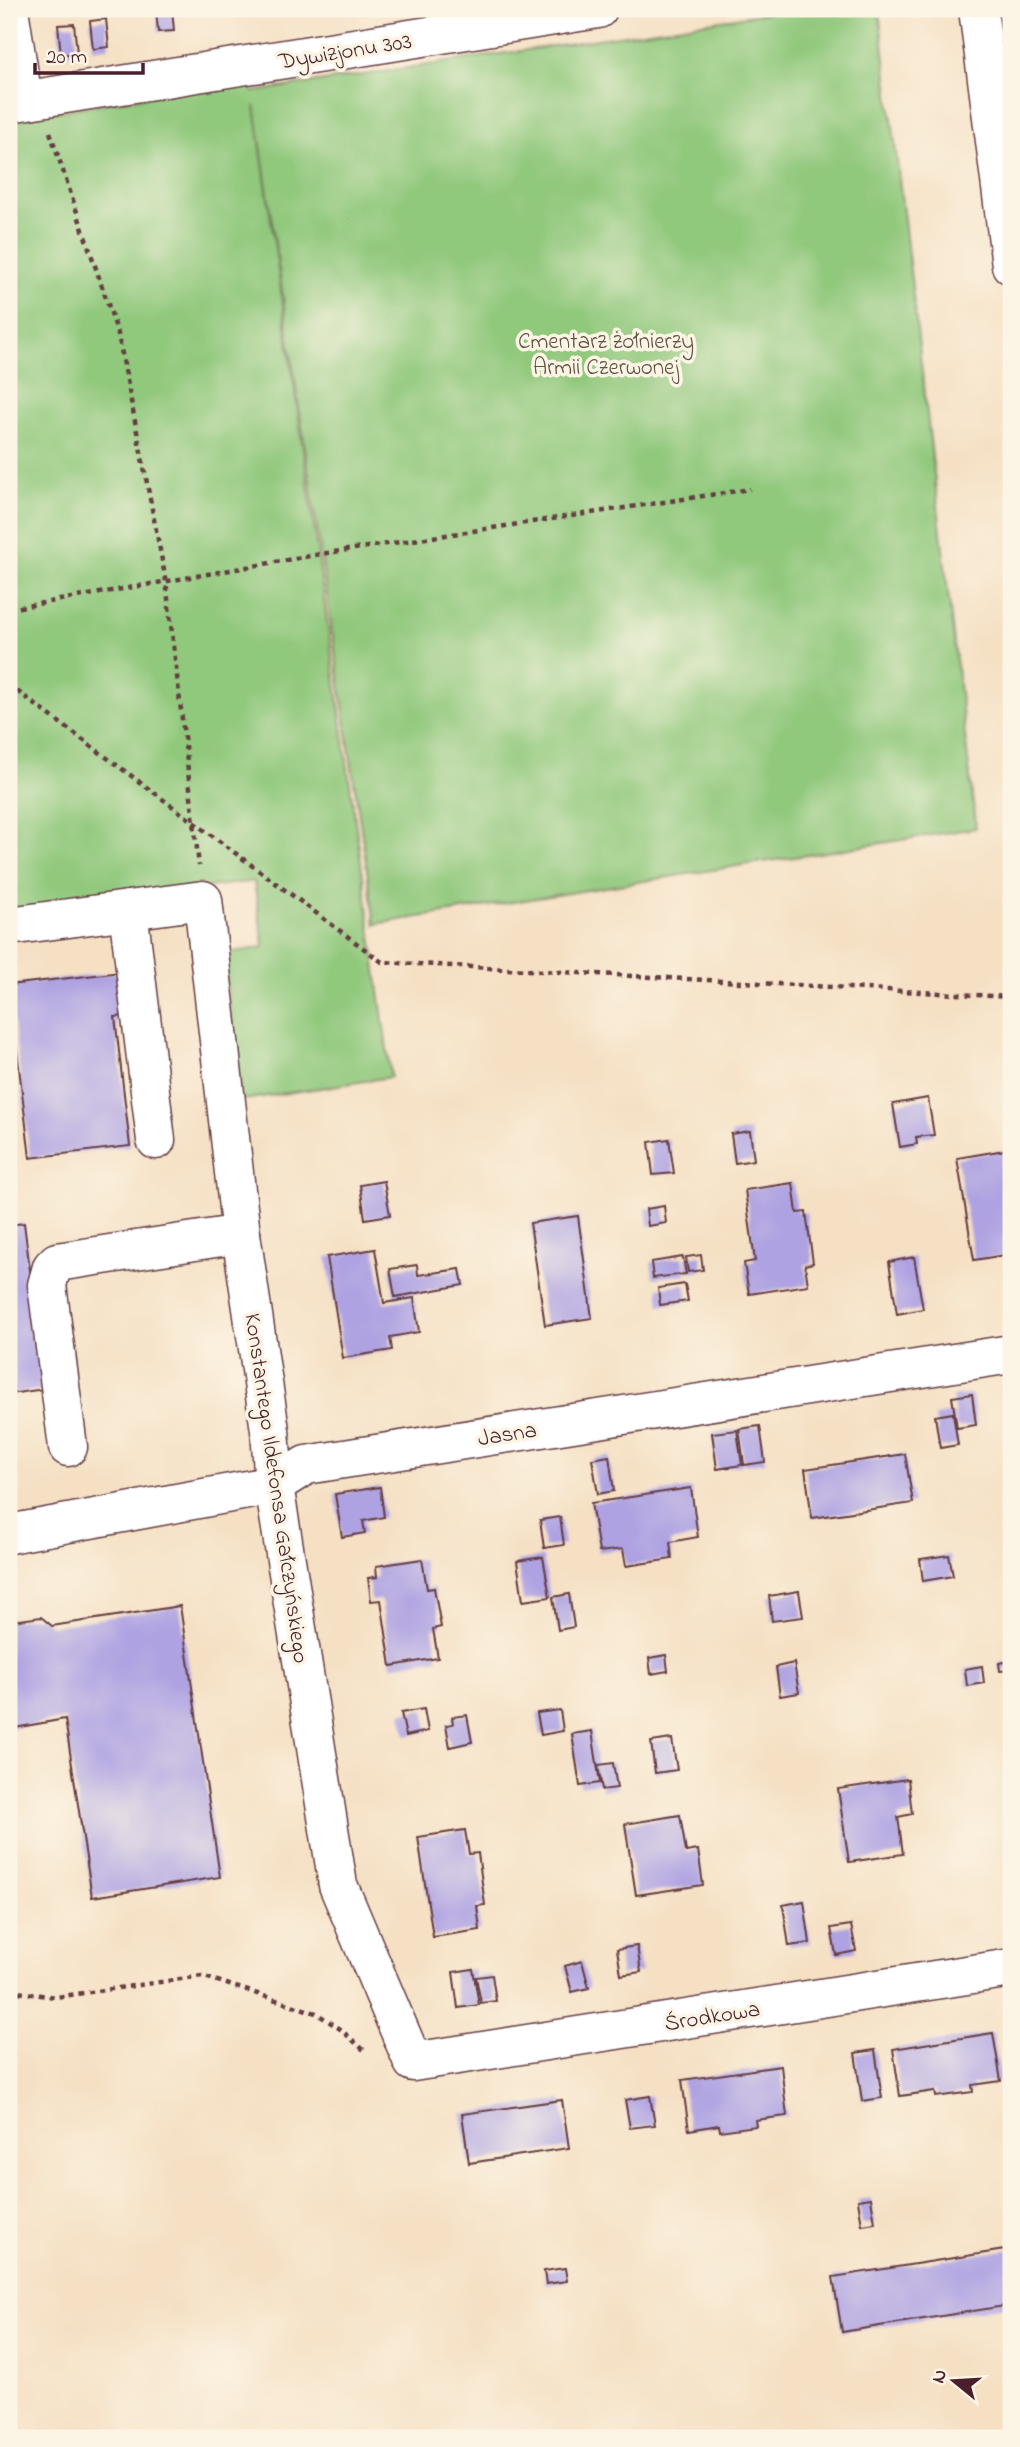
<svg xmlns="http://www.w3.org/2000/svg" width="1020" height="2447" font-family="'Indie Flower',sans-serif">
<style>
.green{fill:#90c87c;stroke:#6d7454;stroke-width:2}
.building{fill:#aea2e2}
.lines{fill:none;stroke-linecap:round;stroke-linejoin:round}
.street-casing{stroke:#643c42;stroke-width:41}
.path{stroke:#643c42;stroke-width:4.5;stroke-dasharray:5 5;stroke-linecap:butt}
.street{stroke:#fff;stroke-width:38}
.labels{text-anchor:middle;stroke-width:7;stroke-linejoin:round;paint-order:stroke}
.street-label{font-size:23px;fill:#4a1f2b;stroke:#fcf5e5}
.park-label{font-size:23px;fill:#5f5243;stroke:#fcf5e5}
</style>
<rect width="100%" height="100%" fill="#fcf5e5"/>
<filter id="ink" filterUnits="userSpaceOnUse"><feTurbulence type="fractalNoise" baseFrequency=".0143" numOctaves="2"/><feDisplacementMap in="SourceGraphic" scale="14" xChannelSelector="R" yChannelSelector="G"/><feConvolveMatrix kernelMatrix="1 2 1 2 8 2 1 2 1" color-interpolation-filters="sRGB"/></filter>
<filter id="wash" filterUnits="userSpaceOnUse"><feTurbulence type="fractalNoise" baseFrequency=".00686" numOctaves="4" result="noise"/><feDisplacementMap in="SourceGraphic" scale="28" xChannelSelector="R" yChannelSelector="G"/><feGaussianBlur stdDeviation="1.57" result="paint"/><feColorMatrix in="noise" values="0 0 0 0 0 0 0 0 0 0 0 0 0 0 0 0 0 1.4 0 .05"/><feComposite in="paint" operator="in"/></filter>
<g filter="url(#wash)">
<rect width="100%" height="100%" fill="#f5e0c4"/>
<polygon class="green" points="793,9 879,9 976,828 375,924 255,106 391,1077 242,1100 223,954 264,947 254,881 9,913 9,119 250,80 252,92"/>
<g id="blocks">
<g class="building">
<polygon points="156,9 172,9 174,31 158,32"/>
<polygon points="106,19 109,47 93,49 90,21"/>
<polygon points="74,24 77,53 61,55 58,25"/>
<polygon points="121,972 126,1016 115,1017 130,1146 30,1158 9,985"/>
<polygon points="928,1098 934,1135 916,1137 917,1144 900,1147 893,1104"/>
<polygon points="750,1131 754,1160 735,1163 731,1134"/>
<polygon points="669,1139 674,1173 653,1175 649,1142"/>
<polygon points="1005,1150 1011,1185 1011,1254 974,1260 957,1158"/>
<polygon points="384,1181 390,1215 365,1219 360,1185"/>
<polygon points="793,1183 797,1213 806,1212 813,1263 805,1265 808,1285 749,1294 744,1263 755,1261 745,1190"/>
<polygon points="664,1206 666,1223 648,1226 646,1209"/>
<polygon points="578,1216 592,1318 545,1325 530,1223"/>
<polygon points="24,1223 45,1389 9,1394 9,1225"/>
<polygon points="375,1249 384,1303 414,1298 419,1332 390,1337 392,1350 343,1358 327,1257"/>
<polygon points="701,1255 703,1270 688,1272 686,1257"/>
<polygon points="683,1257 686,1274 653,1278 651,1262"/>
<polygon points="914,1257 923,1309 897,1314 889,1262"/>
<polygon points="417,1265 418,1275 460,1269 463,1285 395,1297 390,1269"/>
<polygon points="685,1284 688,1301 660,1305 658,1288"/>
<polygon points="972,1394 976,1425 957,1428 952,1397"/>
<polygon points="953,1413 958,1445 940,1448 935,1416"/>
<polygon points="760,1426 765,1462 744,1465 739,1429"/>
<polygon points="737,1430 742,1465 717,1469 712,1433"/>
<polygon points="905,1454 913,1503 812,1518 805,1469"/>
<polygon points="609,1456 614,1491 598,1494 592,1459"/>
<polygon points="380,1487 384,1517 363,1521 365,1533 342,1537 335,1494"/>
<polygon points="691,1488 698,1537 670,1542 672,1559 626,1566 623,1549 599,1552 591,1503"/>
<polygon points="560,1517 564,1545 544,1548 540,1520"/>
<polygon points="949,1555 953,1576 923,1581 920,1559"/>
<polygon points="543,1557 550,1597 523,1601 517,1561"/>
<polygon points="422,1559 427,1589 434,1588 441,1627 433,1629 438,1658 391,1666 381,1600 371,1601 368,1578 377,1577 376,1566"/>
<polygon points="799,1591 803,1617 772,1621 769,1596"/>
<polygon points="569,1594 574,1627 558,1630 553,1597"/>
<polygon points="180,1606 220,1877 92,1897 65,1719 9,1729 9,1613 13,1621 41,1617 52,1626"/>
<polygon points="666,1655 668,1671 651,1674 649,1658"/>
<polygon points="1011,1661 1011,1670 1000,1671 999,1663"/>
<polygon points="794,1663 799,1693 780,1696 776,1667"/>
<polygon points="982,1666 984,1683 967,1686 965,1669"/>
<polygon points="424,1709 428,1731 406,1736 401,1713"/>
<polygon points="560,1710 563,1731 541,1735 537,1713"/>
<polygon points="467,1715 472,1742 450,1747 446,1725 453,1724 452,1717"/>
<polygon points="592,1731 600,1783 580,1786 572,1734"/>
<polygon points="672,1739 677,1770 655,1773 651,1742"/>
<polygon points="613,1763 617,1788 602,1790 598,1765"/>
<polygon points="908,1779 912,1814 898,1817 903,1854 849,1862 838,1789"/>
<polygon points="680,1815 686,1852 698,1850 703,1885 636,1895 625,1824"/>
<polygon points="465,1830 469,1854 478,1853 485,1905 477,1906 480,1930 433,1937 418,1837"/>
<polygon points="804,1901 810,1943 789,1946 783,1905"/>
<polygon points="851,1925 856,1951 836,1955 831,1928"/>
<polygon points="637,1946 641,1972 621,1975 617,1949"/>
<polygon points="582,1961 589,1988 572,1992 565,1966"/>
<polygon points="473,1969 479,2005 458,2008 453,1972"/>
<polygon points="492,1975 496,2001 481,2003 476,1977"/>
<polygon points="993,2033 1001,2081 972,2085 973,2092 936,2097 935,2091 900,2096 893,2049"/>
<polygon points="875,2050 882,2098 862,2101 855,2053"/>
<polygon points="781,2066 787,2116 755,2120 756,2126 720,2131 719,2125 689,2130 682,2080"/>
<polygon points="650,2096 655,2125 630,2128 625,2100"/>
<polygon points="562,2100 569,2148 469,2163 462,2114"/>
<polygon points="871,2198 875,2223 862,2225 858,2200"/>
<polygon points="1011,2249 1011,2305 842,2332 833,2277"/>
<polygon points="565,2268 567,2281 546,2284 544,2271"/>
</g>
</g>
</g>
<g filter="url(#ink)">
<use href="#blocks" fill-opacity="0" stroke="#643c42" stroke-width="2"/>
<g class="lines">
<g class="street-casing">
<g id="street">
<polyline points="9,9 23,100"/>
<polyline points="978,9 1011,265"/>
<polyline points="9,103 598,9"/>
<polyline points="128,910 156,1140"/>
<polyline points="9,926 203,900 241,1234 270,1430 274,1485 338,1885 413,2062 1011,1968"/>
<polyline points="68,1447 47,1285 52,1267 57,1262 241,1234"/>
<polyline points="9,1534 274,1485 306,1465 1011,1354"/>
</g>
</g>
<g class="path">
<polyline points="50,132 118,334 166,581 199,866"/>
<polyline points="9,609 321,554 750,489"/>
<polyline points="9,685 382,962 1011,997"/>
<polyline points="9,1991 56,1997 202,1976 316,2013 339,2028 365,2051"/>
</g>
<use href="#street" class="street"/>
</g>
</g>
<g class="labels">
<g class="street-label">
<text transform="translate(345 50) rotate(-9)" y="8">Dywizjonu 303</text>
<text transform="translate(507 1433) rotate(-9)" y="8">Jasna</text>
<text transform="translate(278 1488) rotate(82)" y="8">Konstantego Ildefonsa Gałczyńskiego</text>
<text transform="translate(712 2015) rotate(-9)" y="8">Środkowa</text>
</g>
<g class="park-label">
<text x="606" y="348">Cmentarz żołnierzy<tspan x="606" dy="26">Armii Czerwonej</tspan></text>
</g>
</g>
<rect width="1020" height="2447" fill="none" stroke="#fcf5e5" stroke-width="35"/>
<g transform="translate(954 2381) rotate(288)" stroke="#fcf5e5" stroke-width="5" paint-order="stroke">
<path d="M0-5L12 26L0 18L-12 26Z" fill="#4a1f2b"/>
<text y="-10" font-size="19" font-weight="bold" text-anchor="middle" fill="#4a1f2b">N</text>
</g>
<path d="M35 63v10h108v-10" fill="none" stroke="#4a1f2b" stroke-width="3.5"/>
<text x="46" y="63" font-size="21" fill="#4a1f2b" stroke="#fcf5e5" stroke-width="5" paint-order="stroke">20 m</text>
</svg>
